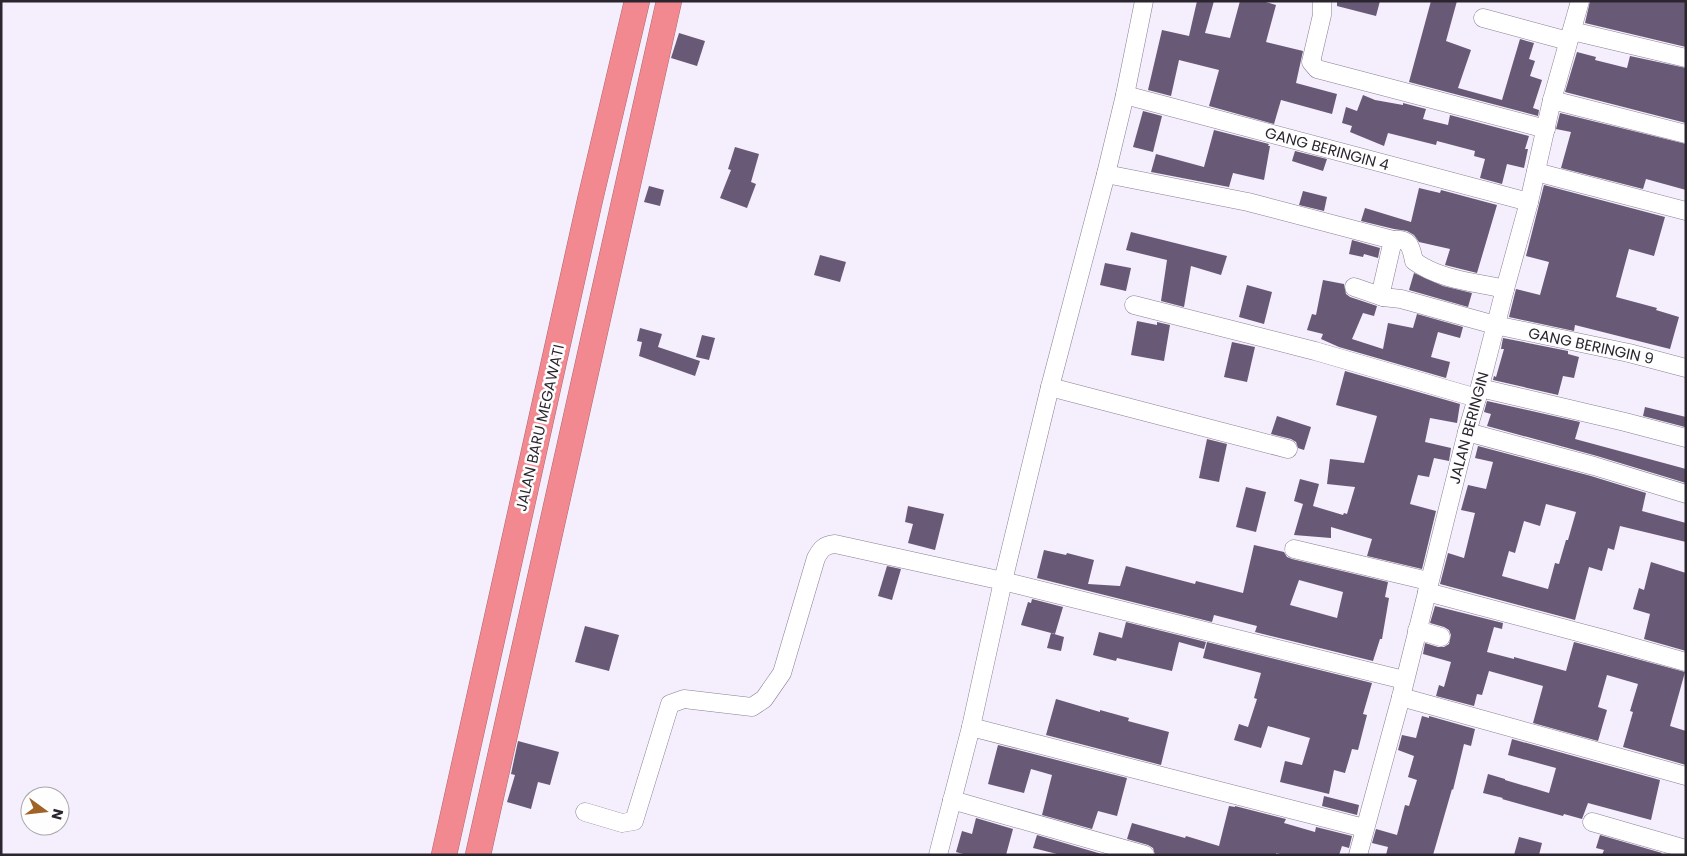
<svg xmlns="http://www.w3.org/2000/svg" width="1687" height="856" font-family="Poppins,sans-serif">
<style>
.building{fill:#685976;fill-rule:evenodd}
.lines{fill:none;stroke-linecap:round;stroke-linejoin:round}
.minor-casing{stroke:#8a7f94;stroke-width:19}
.highway-casing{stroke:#ac666e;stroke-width:26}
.minor{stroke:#fff;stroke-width:18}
.highway{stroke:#f28990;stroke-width:25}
.labels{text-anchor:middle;stroke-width:5;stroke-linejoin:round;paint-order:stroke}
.street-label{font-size:15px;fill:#2a252e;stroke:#fefefe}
</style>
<rect width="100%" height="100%" fill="#f5eefc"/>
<g class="building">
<polygon points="1197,1 1214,1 1205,33 1230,38 1240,1 1262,1 1276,5 1266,42 1303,51 1296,83 1337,94 1332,114 1281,100 1274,124 1209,106 1219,70 1179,60 1171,96 1148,90 1162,30 1189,36"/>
<polygon points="1337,1 1380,1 1376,16 1337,6"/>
<polygon points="1431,1 1457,1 1446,41 1471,50 1458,88 1502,100 1520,39 1534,43 1529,59 1535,61 1530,76 1542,80 1533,108 1539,110 1538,116 1409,82"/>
<polygon points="1590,1 1686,1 1686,47 1585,23"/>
<polygon points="679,33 705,41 697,66 671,58"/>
<polygon points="1577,52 1596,57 1595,60 1627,68 1630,56 1686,68 1686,123 1565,92"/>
<polygon points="1363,95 1375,100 1403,105 1403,103 1426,109 1423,119 1448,125 1450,115 1529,136 1525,149 1528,149 1524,168 1507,164 1502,184 1480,178 1485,159 1474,156 1475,151 1437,141 1436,145 1388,133 1384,146 1350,132 1352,126 1342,123 1346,107 1357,111"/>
<polygon points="1143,111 1162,116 1153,152 1133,147"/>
<polygon points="1560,113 1686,144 1686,190 1646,179 1643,189 1561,168 1571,132 1556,129"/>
<polygon points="1214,130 1269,144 1268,146 1270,146 1264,180 1233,173 1229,187 1151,172 1156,154 1204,167"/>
<polygon points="735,147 759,154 751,182 756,184 747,208 720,198 731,170 728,169"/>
<polygon points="1295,151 1327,159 1323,171 1292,161"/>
<polygon points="1544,185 1665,217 1654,256 1629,249 1616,297 1657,308 1656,310 1679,317 1670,349 1575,325 1574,331 1509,317 1516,289 1540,295 1549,262 1526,256"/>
<polygon points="649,186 664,190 660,206 644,202"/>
<polygon points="1419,188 1440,193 1441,190 1497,205 1477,273 1445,265 1450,249 1419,242 1414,235 1407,231 1394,229 1361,221 1365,208 1411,222"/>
<polygon points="1303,191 1327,197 1324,211 1299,205"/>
<polygon points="1131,232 1227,256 1221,275 1191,266 1184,307 1161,301 1167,260 1126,250"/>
<polygon points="1352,240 1380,248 1378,258 1364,254 1363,257 1349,254"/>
<polygon points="820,255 846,262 840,282 814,275"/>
<polygon points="1105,263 1131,268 1126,291 1100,285"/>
<polygon points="1414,273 1443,286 1472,293 1468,307 1409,290"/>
<polygon points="1323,280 1344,284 1346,294 1350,297 1377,306 1374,316 1363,313 1352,339 1383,349 1388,323 1413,328 1417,314 1463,327 1460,338 1438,332 1431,357 1450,362 1446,378 1339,347 1321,339 1323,334 1307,330 1312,314 1316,315"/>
<polygon points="1247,285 1272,292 1264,324 1239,317"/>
<polygon points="1137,321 1157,325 1157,322 1170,325 1164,361 1131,355"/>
<polygon points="640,328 662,334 658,347 700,361 695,376 639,356 642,342 637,341"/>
<polygon points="702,335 715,338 709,360 696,357"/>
<polygon points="1503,338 1568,351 1568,354 1579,357 1574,378 1563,376 1558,395 1493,380 1494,376 1496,377 1504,349 1501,349"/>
<polygon points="1232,342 1255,347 1247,382 1224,377"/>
<polygon points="1345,371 1460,404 1457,423 1430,418 1425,442 1451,448 1449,461 1434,458 1429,477 1418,475 1410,504 1436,511 1422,569 1367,556 1372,539 1331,527 1331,538 1294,535 1303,504 1294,501 1300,479 1319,484 1313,506 1343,515 1344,513 1347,514 1355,487 1327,484 1330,459 1364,463 1377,416 1336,405"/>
<polygon points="1487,401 1580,422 1575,439 1686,469 1686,483 1597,456 1487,426 1491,414 1484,412"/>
<polygon points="1645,407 1686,417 1685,427 1643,416"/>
<polygon points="1277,416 1311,427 1304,450 1298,448 1296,442 1291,439 1271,434"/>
<polygon points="1207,439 1227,444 1219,482 1199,478"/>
<path d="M1478,446L1591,476L1646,493L1642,511L1686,523V542L1620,526L1614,550L1608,548L1602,571L1589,567L1575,620L1440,584L1448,553L1464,558L1475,513L1461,510L1468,485L1486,489L1493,462L1475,458ZM1546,504L1576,512L1568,540H1566L1559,564L1555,563L1548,589L1502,576L1509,551L1515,553L1524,521L1540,526Z"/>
<polygon points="1246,487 1266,492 1256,532 1236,527"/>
<polygon points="908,506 944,514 935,550 908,543 913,524 905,522"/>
<path d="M1254,545L1284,552L1287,557L1292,559L1388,582L1385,597L1389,598L1382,639H1380L1373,661L1255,632L1257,626L1214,615L1212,622L1037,578L1044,550L1066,555L1067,553L1094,560L1088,584L1120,586L1126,566L1195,584L1196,581L1243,593ZM1299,580L1343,592L1337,618L1290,605Z"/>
<polygon points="1651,562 1686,573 1686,651 1644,639 1650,614 1633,609 1639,588 1644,590"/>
<polygon points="887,566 901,569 892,600 878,596"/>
<polygon points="1032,599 1063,607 1055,634 1021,625 1028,602 1031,603"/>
<polygon points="1435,606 1503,623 1502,629 1494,627 1487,652 1514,659 1514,657 1566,671 1574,642 1685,672 1670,726 1686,731 1686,765 1623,747 1633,712 1630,711 1638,684 1607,675 1598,707 1607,710 1598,741 1533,723 1543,686 1489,671 1482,695 1477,694 1474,706 1436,696 1439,685 1444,687 1451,662 1423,654 1425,643 1438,647 1444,647 1449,644 1451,635 1449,630 1444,627 1430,623"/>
<polygon points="1126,622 1206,642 1204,649 1179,642 1172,671 1117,658 1116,661 1093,655 1099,632 1122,638"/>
<polygon points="585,626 619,635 609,671 575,662"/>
<polygon points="1051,633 1064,637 1061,651 1047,648"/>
<polygon points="1207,642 1372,683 1363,714 1367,715 1358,750 1352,749 1345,773 1334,770 1329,794 1280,782 1285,761 1302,765 1310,738 1268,726 1261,748 1234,740 1239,724 1248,727 1257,699 1254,698 1261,673 1203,658"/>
<polygon points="1056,699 1100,712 1100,710 1129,718 1128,721 1169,732 1161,765 1046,735"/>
<polygon points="1422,716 1429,718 1429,716 1475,729 1471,746 1464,744 1453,790 1452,789 1433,855 1386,855 1388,847 1372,843 1376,829 1397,835 1405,805 1409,806 1417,780 1408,777 1414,756 1398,750 1402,735 1416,738"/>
<polygon points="1512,739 1660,780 1651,820 1588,803 1582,819 1564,814 1563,816 1502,799 1503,798 1483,793 1488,774 1505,779 1505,780 1549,793 1556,768 1508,755"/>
<polygon points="518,741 559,752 550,785 538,782 531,809 507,802 515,775 511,774"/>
<polygon points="998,745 1127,778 1117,816 1098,811 1092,829 1042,815 1052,775 1031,769 1024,793 988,784"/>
<polygon points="1324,796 1359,805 1357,815 1322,806"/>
<polygon points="1229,806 1235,807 1235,806 1286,819 1284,823 1315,832 1316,827 1352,836 1349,848 1342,846 1339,855 1285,855 1276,853 1276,855 1155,855 1153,848 1148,845 1127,839 1132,823 1185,838 1186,836 1219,846"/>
<polygon points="976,818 1013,829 1006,855 967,855 956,852 962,831 972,834"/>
<polygon points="1037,835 1105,855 1061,855 1033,848"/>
<polygon points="1600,835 1662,853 1661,855 1602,855 1604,850 1596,848"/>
<polygon points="1519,837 1542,843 1539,855 1514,855"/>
</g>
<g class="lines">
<g class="minor-casing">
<g id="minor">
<polyline points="1322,1 1322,15 1311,62 1317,69 1546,129"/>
<polyline points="1483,18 1568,41"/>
<polyline points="1572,31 1686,58"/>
<polyline points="1125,95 1529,202"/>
<polyline points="1552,100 1686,134"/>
<polyline points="1536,172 1686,211"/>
<polyline points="1106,174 1248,202 1393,240 1381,292 1383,297 1401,299 1495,325 1629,353 1686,368"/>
<path d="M1393,240C1410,238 1411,247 1414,261C1440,280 1474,282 1505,289"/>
<polyline points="1354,287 1383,297"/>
<polyline points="1134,305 1315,351 1477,398"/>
<polyline points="1050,387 1288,449"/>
<polyline points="1480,388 1625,422 1686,438"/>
<polyline points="1467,432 1594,466 1686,494"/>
<polyline points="1294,549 1428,581"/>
<polyline points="1427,592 1604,639 1686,662"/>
<polyline points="1417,630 1441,637"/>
<polyline points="1401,697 1686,776"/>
<polyline points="971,727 1364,828"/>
<polyline points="952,800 1145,855"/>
<path d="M585,812L622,823L634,821L670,704L684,699L752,707L764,699L782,673L816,558C821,549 824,545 835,544L1003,581L1404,680"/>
<polyline points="1592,822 1686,849"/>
<polyline points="938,855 971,727 1003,581 1050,387 1106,174 1125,95 1144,1"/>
<polyline points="1358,855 1401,697 1467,432 1477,398 1505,289 1529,202 1552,100 1580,1"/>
</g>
</g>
<g class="highway-casing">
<g id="highway">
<polyline points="444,855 590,200 637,1"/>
<polyline points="478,855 669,1"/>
</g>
</g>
<use href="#minor" class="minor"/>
<use href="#highway" class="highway"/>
</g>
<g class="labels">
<g class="street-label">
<text transform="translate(1327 149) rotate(15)" y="5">GANG BERINGIN 4</text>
<text transform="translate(1591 346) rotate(12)" y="5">GANG BERINGIN 9</text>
<text transform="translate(540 428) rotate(-77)" y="5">JALAN BARU MEGAWATI</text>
<text transform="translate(1469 428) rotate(-75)" y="5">JALAN BERINGIN</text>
</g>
</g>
<rect width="1687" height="856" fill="none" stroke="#2a252e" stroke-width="5"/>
<g transform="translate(45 811) rotate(105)"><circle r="24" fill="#fefefe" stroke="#a9a7ab"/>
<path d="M0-4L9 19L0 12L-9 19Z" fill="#a06326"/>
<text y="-8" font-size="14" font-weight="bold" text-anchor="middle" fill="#2a252e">N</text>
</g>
</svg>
